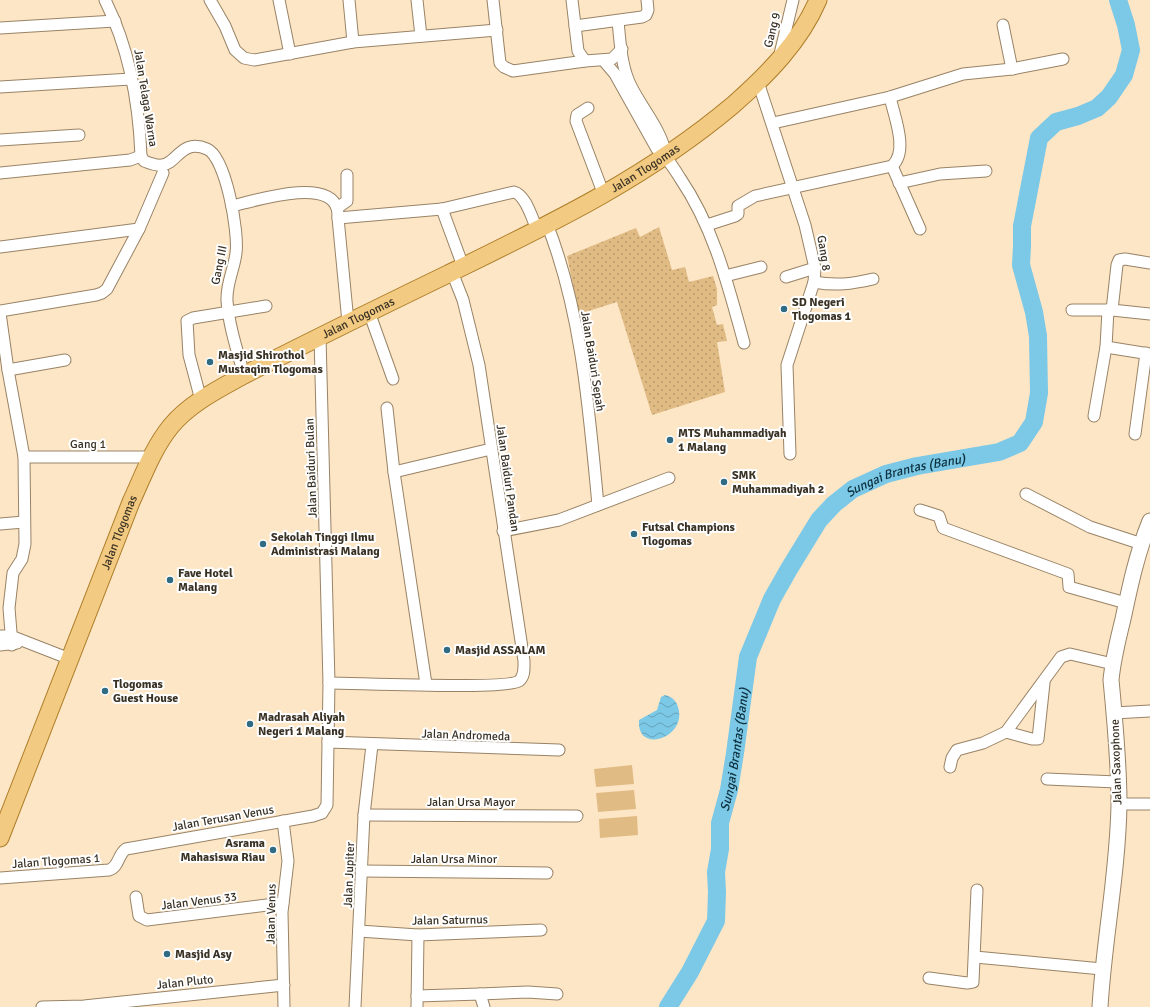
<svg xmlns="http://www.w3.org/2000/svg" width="1150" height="1007" font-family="Signika,sans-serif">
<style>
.grass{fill:url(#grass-dots)}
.pitch{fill:#e1bb84}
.water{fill:url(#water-waves)}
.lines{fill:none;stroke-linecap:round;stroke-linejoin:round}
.river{stroke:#7cc8e7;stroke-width:18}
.street-casing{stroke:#988366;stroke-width:13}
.secondary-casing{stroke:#988366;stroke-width:17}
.primary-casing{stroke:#ad7e2a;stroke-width:19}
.street{stroke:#fff;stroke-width:11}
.secondary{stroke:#fff;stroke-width:15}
.primary{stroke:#f3ca81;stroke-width:17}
.poi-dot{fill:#2f6b82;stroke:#fff;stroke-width:1.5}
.labels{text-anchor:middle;stroke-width:4;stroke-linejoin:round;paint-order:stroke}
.street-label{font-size:12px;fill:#393124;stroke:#fff}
.poi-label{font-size:12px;font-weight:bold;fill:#393124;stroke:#fff;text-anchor:start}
.water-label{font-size:13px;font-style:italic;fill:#0c303d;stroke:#fff}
</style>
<defs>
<pattern id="grass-dots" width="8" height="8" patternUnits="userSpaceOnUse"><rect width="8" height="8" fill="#e1bb84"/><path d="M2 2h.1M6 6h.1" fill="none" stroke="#b7996c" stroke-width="1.8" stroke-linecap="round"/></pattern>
<pattern id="water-waves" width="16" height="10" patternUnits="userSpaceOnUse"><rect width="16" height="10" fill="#7cc8e7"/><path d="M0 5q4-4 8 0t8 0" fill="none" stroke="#67a3bb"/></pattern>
</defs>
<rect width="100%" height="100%" fill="#fde6c6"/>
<polygon class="grass" points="659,227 672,270 685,267 689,282 713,276 717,289 717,305 712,307 717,325 723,324 727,341 717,342 725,392 652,415 617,302 579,314 567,256 636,228 640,237"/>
<g class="pitch">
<polygon points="632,765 634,784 596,787 594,769"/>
<polygon points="634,790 636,809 598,812 596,793"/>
<polygon points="637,816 638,835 600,838 599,819"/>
</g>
<path class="water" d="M665,695C672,697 676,700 678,707C688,738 636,755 639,720L657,710L661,697Z"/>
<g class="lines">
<path class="river" id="s1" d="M668,1007L690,972L716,921L717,892L716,872L720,849V823L729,790L735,753L748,657L772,599L789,569L819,520L834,504L853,489L886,474L917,466L999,452L1020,443L1034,422L1039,393L1038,336L1034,312L1021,265L1022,246V226L1039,138L1056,122L1078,116L1097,108L1109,97L1124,75L1131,50L1126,25L1118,0"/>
<g class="street-casing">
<g id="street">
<path d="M105,0C129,48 139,103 141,156L144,161C149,163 156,166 162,165C177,164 181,138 207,149C226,157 239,233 236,253C234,270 226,284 227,301C229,326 237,350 244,375"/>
<polyline points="210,0 225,26 235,50 244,58 254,60 353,42 497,30"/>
<polyline points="279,0 290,54"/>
<polyline points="349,0 353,42"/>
<polyline points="417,0 421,36"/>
<polyline points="493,0 500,63 504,67 513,71 585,61"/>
<polyline points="572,0 578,51 585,61 612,59 622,49"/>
<path d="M618,21C620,41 621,63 629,82C640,107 662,129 666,156"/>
<polyline points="1003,25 1012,69"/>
<polyline points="575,26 642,17 646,15 648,10 647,0"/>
<polyline points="0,28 115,21"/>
<polyline points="780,54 793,0"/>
<path d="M604,61L615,74L657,149C667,157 673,167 680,178C714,228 728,285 744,343"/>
<polyline points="758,82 805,225 815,268 814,282 787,365 790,454"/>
<polyline points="0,87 131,79"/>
<path d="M890,97C894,116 909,151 892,166"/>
<polyline points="588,108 577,115 576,121 604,195"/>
<polyline points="773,123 890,97 963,74 1012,69 1063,59"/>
<polyline points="0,140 79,135"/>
<polyline points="0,173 130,160 141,156"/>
<polyline points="899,183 940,174 986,171"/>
<path d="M232,206C254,201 327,177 337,208C338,211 338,215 338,218L348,322"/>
<polyline points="337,208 347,201 347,175"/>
<polyline points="442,209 463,266"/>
<path d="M338,218L442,209L514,192C526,195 532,219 537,229"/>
<path d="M547,224C582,313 589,411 598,505"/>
<polyline points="707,225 735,216 738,214 738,206 755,196 892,166 920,229"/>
<polyline points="0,247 139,229"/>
<polyline points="725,276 761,267"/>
<polyline points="786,277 815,268"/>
<path d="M814,282C836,286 851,284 873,279"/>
<polyline points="1072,310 1112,310 1150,314"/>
<polyline points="1112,310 1117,265 1119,260 1125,259 1150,263"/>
<polyline points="0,311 96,295 102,293 107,289 139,229 163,173"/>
<polyline points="369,312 393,379"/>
<polyline points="0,313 8,370 24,457 25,544 22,559 13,573 9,608 12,645"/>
<polyline points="1106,347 1150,354"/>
<polyline points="8,370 65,360"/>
<polyline points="201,400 189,355 187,321 193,318 266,306"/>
<polyline points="387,408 394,472 426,684"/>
<polyline points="1094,416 1106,347 1108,310"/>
<polyline points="1135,434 1146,353"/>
<polyline points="24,457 152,457"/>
<polyline points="394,472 491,449"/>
<polyline points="1026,494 1090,527 1142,544"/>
<polyline points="920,510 939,516 943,528 1068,574 1069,587 1126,603"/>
<polyline points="0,524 24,522"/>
<polyline points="503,531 559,520 669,478"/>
<polyline points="0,636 11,636 70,659"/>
<polyline points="0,645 17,643"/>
<path d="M329,683C356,683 506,690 519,681C525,676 524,668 524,661L479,365L463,300L452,272"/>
<polyline points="1114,713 1150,711"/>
<polyline points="1006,732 1032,739 1038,739 1044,683"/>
<polyline points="328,742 559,750"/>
<polyline points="950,767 952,758 957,750 983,743 1006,732 1061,657 1070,654 1113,664"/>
<polyline points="1047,779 1117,782"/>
<polyline points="1119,804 1150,804"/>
<polyline points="364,815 577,816"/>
<polyline points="283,821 288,861 282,912 284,1007"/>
<polyline points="361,871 547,873"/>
<path d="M0,878L109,870C119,867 118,854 126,849L313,816L322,813L327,805L329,683L320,337"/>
<polyline points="136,897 139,916 147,920 283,903"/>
<polyline points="359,931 418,935 541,930"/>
<polyline points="975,957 1102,969"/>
<polyline points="929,978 967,983 973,982 977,890"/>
<polyline points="480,994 528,992 557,994"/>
<polyline points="417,996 480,994 484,1007"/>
<polyline points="42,1007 84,1006 284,985"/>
<polyline points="355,1007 364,815 372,745"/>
<polyline points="417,1007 418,935"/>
</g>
</g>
<g class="secondary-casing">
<path id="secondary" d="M1100,1007C1104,939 1118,872 1119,804C1119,763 1115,721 1111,680C1113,659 1118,639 1123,619C1130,586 1137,553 1150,521"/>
</g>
<g class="primary-casing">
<g id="primary">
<path id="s2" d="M0,838L131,502C143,476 153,448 171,426C190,403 219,389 244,375C312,340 380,307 448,274C550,224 645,179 733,105C767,75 800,42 818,0"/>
</g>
</g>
<use href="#street" class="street"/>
<use href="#secondary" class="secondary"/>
<use href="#primary" class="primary"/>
</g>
<g class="poi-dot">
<circle cx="784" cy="309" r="4"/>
<circle cx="210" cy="362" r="4"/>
<circle cx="670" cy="440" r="4"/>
<circle cx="724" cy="482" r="4"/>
<circle cx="634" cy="534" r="4"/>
<circle cx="263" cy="544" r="4"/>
<circle cx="170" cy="580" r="4"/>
<circle cx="447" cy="650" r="4"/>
<circle cx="105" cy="691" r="4"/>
<circle cx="250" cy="724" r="4"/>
<circle cx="273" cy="850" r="4"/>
<circle cx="167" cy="954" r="4"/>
</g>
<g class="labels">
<g class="street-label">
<text transform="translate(772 30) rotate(-76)" y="4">Gang 9</text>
<text transform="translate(146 98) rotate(81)" y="4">Jalan Telaga Warna</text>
<text dy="4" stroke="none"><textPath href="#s2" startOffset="988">Jalan Tlogomas</textPath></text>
<text transform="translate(824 253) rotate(81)" y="4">Gang 8</text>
<text transform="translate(219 265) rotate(-79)" y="4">Gang III</text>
<text dy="4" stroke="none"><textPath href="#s2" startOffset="664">Jalan Tlogomas</textPath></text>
<text transform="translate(593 361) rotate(81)" y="4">Jalan Baiduri Sepah</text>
<text x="88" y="448">Gang 1</text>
<text transform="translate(311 468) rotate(-92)" y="4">Jalan Baiduri Bulan</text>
<text transform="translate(508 478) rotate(82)" y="4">Jalan Baiduri Pandan</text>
<text dy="4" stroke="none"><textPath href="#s2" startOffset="328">Jalan Tlogomas</textPath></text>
<text transform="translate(466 735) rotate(2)" y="4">Jalan Andromeda</text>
<text transform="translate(1116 762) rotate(-92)" y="4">Jalan Saxophone</text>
<text x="471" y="806">Jalan Ursa Mayor</text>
<text transform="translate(223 818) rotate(-10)" y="4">Jalan Terusan Venus</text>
<text x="454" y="863">Jalan Ursa Minor</text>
<text transform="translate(56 861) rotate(-4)" y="4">Jalan Tlogomas 1</text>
<text transform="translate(349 875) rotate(-88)" y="4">Jalan Jupiter</text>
<text transform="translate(199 901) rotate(-7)" y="4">Jalan Venus 33</text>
<text transform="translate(271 914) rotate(-89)" y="4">Jalan Venus</text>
<text transform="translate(450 920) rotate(-1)" y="4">Jalan Saturnus</text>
<text transform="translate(185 982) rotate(-6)" y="4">Jalan Pluto</text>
</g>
<g class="poi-label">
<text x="792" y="306">SD Negeri<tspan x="792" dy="14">Tlogomas 1</tspan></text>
<text x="218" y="359">Masjid Shirothol<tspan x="218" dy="14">Mustaqim Tlogomas</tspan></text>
<text x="678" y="437">MTS Muhammadiyah<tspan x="678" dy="14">1 Malang</tspan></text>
<text x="732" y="479">SMK<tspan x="732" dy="14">Muhammadiyah 2</tspan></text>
<text x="642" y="531">Futsal Champions<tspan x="642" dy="14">Tlogomas</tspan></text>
<text x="271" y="541">Sekolah Tinggi Ilmu<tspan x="271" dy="14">Administrasi Malang</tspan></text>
<text x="178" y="577">Fave Hotel<tspan x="178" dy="14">Malang</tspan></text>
<text x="455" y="654">Masjid ASSALAM</text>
<text x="113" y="688">Tlogomas<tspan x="113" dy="14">Guest House</tspan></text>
<text x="258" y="721">Madrasah Aliyah<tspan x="258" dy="14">Negeri 1 Malang</tspan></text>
<text x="265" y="847" text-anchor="end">Asrama<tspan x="265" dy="14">Mahasiswa Riau</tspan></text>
<text x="175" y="958">Masjid Asy</text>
</g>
<g class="water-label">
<text dy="5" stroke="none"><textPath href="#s1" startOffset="621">Sungai Brantas (Banu)</textPath></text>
<text dy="5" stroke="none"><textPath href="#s1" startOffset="272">Sungai Brantas (Banu)</textPath></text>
</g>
</g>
</svg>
